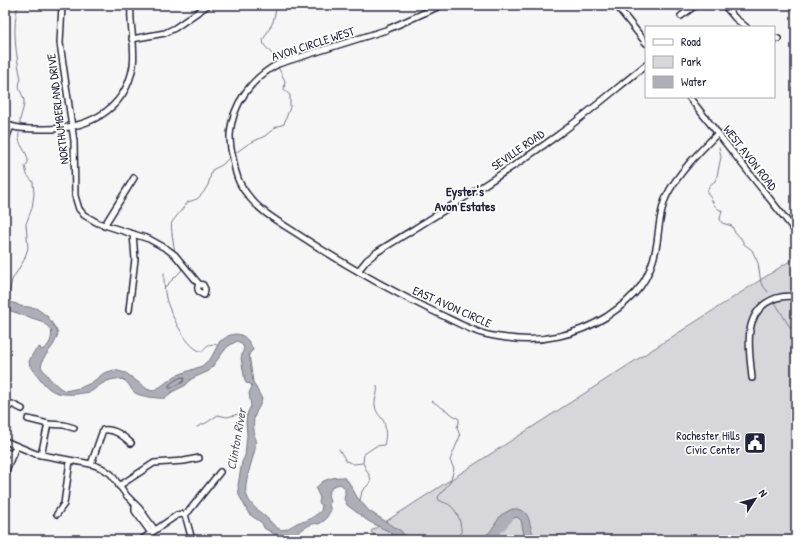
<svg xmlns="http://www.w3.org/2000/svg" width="801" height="545" font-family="'Patrick Hand',sans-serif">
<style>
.green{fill:#d7d7db;stroke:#7c7c8b}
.water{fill:#aeaeb7;stroke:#767685}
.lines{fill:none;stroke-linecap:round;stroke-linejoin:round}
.shore{stroke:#5a5a6d;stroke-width:1}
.stream{stroke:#767685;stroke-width:1}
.river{stroke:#aeaeb7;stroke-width:7}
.minor-casing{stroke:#22223b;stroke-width:8}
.minor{stroke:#fff;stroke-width:5}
.labels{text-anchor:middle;stroke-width:3.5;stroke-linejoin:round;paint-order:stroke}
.street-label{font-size:12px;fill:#22223b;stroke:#fff}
.poi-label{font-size:12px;fill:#22223b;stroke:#fff;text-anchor:end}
.neighbourhood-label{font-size:13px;font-weight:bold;fill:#22223b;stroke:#fff}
.water-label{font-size:13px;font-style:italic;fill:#5a5a6d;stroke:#fff}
</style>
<rect width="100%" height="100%" fill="#f6f6f7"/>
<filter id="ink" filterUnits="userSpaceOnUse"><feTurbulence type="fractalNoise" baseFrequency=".025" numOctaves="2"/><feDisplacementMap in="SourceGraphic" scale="8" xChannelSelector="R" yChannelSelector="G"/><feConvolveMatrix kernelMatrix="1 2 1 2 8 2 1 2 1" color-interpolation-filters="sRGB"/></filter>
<g filter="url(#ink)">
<polygon class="green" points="796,257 796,540 377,540 371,531"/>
<g class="water">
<path d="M5,301L17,304L20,306L36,308L47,316L56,329L58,334L54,344L43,359L41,367L50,379L60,388L65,391L80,388L91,383L104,373L114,370L126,373L147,389L152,391L160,387L175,376L202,366L211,358L220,341C223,340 225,338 228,336C241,330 249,339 253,350L249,354L253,382L262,399C261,405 257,409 255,415C251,426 257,438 255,449C253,460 242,486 247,496C251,507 261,512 269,520C282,534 283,531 297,523C300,521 303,522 306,521C311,519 317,514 321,511L322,505L319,503L320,498L316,489C321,479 333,477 343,477L348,481L357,497L369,511L401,531L409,540H398L390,532L368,521L347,505L344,499L345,494V488L340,484L333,486L328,494L330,502L329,505L331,510L325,520L319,524C310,521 300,533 291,536L290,534L286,536L274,534L264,528L262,523L249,514L239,495L238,485L242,462L245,456L247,435L246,422L247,414L251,406L249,393L252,387L251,384L246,383L245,381L241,358L244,348L241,343L237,341L227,347L209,371L191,379L186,385L172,392L165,398C159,399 139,396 135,393C129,388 129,380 120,379C108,378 100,385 92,391C88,393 81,393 77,394C47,396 47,386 30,366L29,362C31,356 34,350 40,347L41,350C50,347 53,337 51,329L41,321L5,309Z"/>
<path d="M512,509C535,508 526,528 537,540H527L524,535L521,520L517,517C504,520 500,530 494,540H479L490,532L501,515Z"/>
</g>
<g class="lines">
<polygon class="shore" points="182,377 185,378 183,382 171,388 169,388 169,385 174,381"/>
<g class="stream">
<path d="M18,5C12,27 16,56 21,79C16,90 23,92 24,101C25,107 19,117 20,124"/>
<polyline points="276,63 273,55 264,45 263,40 273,22 277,5"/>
<path d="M719,147L721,157L717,176L715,181L709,186L707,193C713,199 712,206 720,210H722L720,219L722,223L732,226L735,233L741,238L744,244L752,250L758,263L761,283L768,292"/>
<polyline points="234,154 248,144 265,136 276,127 284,124 290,107 290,95 284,90 285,81 278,67"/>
<path d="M175,253C174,246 170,226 172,222L188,202L197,199L203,193L208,185L212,170L222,165L230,157"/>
<path d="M164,273C164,281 164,289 166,298C169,311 186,347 200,351H203C206,345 210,343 217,345"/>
<polyline points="164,288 182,270 176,260"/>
<path d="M7,302L12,280L24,260L28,248L26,224L32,208L34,194L33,182L27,175L25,166L28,163C29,151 16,145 19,133"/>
<path d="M776,304C782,313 788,327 796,334"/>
<path d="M432,401L459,419V423L457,427L460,436L450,460L454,469L450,482L438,497L439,500C443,503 448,503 451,506C460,514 463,529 460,540"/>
<polyline points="197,427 206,423 218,415 227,417 243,413 247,415"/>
<polyline points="339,449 346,461 354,464 362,463"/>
<path d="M360,501L362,491L369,484L371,479L363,463L364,454L376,446L384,445C386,439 386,428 384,422C381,416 376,414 375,405C374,399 379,392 377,386"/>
<polyline points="285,536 286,538 285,540"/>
</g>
<polyline class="river" points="489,540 509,519"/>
<g class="minor-casing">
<g id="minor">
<path d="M62,5L60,43L74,141L75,196L79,209L84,215L98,223L149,239L167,249L175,255L199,284L203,285L205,289L204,295C199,293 196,289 199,284"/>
<path d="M442,5L386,30L278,64C252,78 232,104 230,135C230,143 231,151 233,158C235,172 238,184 247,194C259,211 279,222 296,233C340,262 387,289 435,312C450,319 466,328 481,333C490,336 500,337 508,338C542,343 577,335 606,317C636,297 651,280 657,243C659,227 660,211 666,197C677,174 700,151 718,133"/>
<polyline points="616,5 646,43"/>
<polyline points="724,5 735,18 746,27"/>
<polyline points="681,16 696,5"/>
<polyline points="774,38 778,39"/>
<polyline points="132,39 165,33 175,28 208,5"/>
<polyline points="689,97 796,232"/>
<path d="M5,124C16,129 29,129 41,129C84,130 125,113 133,66C136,46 129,25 131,5"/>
<polyline points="5,141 11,126"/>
<polyline points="104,226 134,178"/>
<path d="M358,271L367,260L377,252C438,214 500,177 558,135C588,113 617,88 646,65"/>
<polyline points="129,310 135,259 133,234"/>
<path d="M752,378C750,353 742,320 766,303C775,297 786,295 796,297"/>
<polyline points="5,410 12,404 22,409"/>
<polyline points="28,419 48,424 64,425 74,428"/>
<polyline points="5,441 36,454 91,464 102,468 111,474 127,496 139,508 155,530"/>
<polyline points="6,452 13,454"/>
<polyline points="41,455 48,424"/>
<path d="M91,464L103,430C114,428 123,436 131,443"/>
<polyline points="5,473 16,446"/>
<polyline points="119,486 154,463 184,461 199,458"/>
<polyline points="135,506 135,511 151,533"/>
<polyline points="57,514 64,504 70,461"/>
<polyline points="184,515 186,518 192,540"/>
<polyline points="141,540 177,515 182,514 184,515 189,511 220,472"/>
</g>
</g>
<use href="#minor" class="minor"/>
</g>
</g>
<defs>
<g id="civic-square" transform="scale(1.15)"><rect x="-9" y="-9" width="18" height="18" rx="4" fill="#22223b" stroke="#fff"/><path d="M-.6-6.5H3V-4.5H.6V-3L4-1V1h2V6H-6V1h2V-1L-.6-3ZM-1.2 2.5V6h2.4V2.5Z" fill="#fff"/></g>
</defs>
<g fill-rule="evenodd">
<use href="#civic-square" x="755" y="443"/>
</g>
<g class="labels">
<g class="street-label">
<text transform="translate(313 44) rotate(-18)" y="4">AVON CIRCLE WEST</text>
<text transform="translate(58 109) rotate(-97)" y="4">NORTHUMBERLAND DRIVE</text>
<text transform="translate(518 150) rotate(-35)" y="4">SEVILLE ROAD</text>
<text transform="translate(750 158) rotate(52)" y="4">WEST AVON ROAD</text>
<text transform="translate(452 307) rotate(24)" y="4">EAST AVON CIRCLE</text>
</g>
<g class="poi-label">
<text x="740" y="440">Rochester Hills<tspan x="740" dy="14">Civic Center</tspan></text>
</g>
<g class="neighbourhood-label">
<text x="465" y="196">Eyster's<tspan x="465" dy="15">Avon Estates</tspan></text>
</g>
<g class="water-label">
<text transform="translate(236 439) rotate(-80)" y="5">Clinton River</text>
</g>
</g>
<rect width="801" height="545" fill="none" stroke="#fff" stroke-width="20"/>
<rect x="10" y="10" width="781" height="525" fill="none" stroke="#22223b" stroke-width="1.5" filter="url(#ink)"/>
<rect x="645" y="26" width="130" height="72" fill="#ffffff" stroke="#a7a7b1"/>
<rect x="653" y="39" width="20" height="6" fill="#ffffff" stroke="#a7a7b1"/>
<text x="681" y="46" font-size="12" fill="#22223b">Road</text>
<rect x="653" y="56" width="20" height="12" fill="#d7d7db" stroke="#a7a7b1"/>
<text x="681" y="66" font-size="12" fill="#22223b">Park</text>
<rect x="653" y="76" width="20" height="12" fill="#aeaeb7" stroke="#a7a7b1"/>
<text x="681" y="86" font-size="12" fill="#22223b">Water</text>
<g transform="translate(755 499) rotate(54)" stroke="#ffffff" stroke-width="3" paint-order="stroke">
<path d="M0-3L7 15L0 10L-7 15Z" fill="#22223b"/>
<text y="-6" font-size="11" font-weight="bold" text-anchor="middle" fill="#22223b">N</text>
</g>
</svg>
